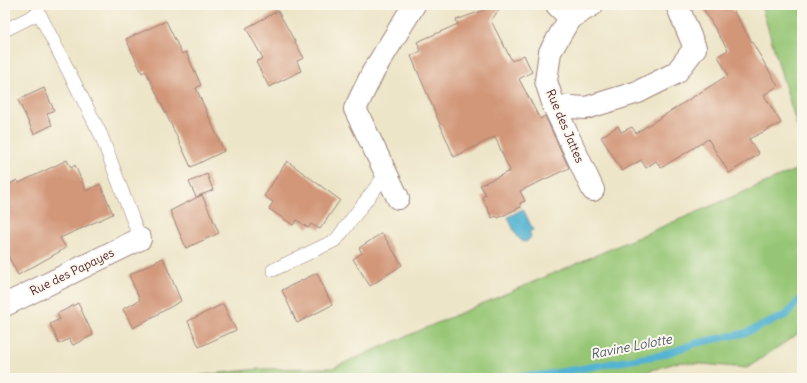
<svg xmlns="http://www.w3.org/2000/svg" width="807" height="383" font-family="Delius,sans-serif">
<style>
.green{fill:#96c675;stroke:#707250}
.water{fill:#53b3d2;stroke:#4e697e}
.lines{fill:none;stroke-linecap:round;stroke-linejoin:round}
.stream{stroke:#53b3d2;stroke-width:7}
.building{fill:#d29678}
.lane-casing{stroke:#9c827a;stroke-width:14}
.street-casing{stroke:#9c827a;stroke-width:24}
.lane{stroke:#fff;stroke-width:13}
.street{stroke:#fff;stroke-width:22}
.labels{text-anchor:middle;stroke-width:4;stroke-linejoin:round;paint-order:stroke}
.street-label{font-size:12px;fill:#4a1f2b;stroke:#fbf7ec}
.water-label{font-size:13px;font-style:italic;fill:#4e5a6e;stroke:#fbf7ec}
</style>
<rect width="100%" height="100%" fill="#fbf7ec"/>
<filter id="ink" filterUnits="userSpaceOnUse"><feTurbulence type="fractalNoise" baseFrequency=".025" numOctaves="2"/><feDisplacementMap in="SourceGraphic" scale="8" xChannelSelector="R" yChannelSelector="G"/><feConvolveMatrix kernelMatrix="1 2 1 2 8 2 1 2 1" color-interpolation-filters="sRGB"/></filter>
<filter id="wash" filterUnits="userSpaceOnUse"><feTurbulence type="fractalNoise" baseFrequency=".012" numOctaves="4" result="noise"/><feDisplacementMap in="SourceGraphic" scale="16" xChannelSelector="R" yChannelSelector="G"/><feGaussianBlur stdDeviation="0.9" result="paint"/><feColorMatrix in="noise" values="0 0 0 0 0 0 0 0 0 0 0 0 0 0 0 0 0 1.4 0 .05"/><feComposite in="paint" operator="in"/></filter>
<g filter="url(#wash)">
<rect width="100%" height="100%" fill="#ede5c8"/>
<g class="green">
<polygon points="761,5 802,5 802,143"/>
<polygon points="802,167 802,331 747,368 679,362 625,378 177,378 257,369 332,368"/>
</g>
<path class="water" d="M523,209L533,230L529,232L531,236C522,255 511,223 508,217Z"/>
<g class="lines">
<polyline class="stream" points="499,378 542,375 662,355 697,343 745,333 786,315 802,297"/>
</g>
<g id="blocks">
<g class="building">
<polygon points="498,5 502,5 491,21 512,61 524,55 532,72 519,79 540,119 545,116 569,168 520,191 525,201 520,203 521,207 498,218 496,216 492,218 482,197 486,195 480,185 510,171 495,137 454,157 411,56 421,51 417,42 458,24 456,20"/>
<polygon points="701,5 730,5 778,86 764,95 781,123 749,139 759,154 729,173 708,139 661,168 656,161 646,168 641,160 622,171 601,137 618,126 621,132 632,127 636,133 728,75 718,56 728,50"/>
<polygon points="278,11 304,58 297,61 301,71 269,87 256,62 263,58 246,28"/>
<polygon points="166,21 182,54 186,52 201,85 196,88 224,151 191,167 146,71 142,73 126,39"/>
<polygon points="44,88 54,110 47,114 52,125 34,134 18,100"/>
<polygon points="67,160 71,168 75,165 86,191 100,184 113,214 60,238 66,248 18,275 5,250 5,187 17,180 19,183"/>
<polygon points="287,161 340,200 320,229 311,224 308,228 297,220 293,225 269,209 273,202 264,196"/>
<polygon points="207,174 213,190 196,197 189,182"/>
<polygon points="202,195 219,233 186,248 170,211"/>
<polygon points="382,233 402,265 370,286 353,259 362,253 359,248"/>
<polygon points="163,258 181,301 133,328 123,309 140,300 129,275"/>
<polygon points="317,273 332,305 297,323 282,290"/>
<polygon points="78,303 93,335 73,345 69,339 59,344 50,324 60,319 57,314"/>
<polygon points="223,304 236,330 199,347 188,321"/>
</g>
</g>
</g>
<g filter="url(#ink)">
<use href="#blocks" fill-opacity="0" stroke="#9c827a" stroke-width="1"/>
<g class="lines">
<g class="lane-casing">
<g id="lane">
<polyline points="5,30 39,13 101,135 140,239"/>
<polyline points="273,270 336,240 386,174"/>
</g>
</g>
<g class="street-casing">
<g id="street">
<polyline points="557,5 570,18"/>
<polyline points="592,5 570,18 550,52 546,81 554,106 593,190"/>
<polyline points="554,106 586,108 638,92 676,73 695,48 677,5"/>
<polyline points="398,198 355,109 373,72 414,5"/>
<polyline points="5,305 140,239"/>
</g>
</g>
<use href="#lane" class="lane"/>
<use href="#street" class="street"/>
</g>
</g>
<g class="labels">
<g class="street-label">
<text transform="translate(565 126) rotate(67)" y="4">Rue des Jattes</text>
<text transform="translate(72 272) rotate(-26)" y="4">Rue des Papayes</text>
</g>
<g class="water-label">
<text transform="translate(631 346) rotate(-11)" y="5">Ravine Lolotte</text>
</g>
</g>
<rect width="807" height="383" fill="none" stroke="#fbf7ec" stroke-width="20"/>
</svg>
